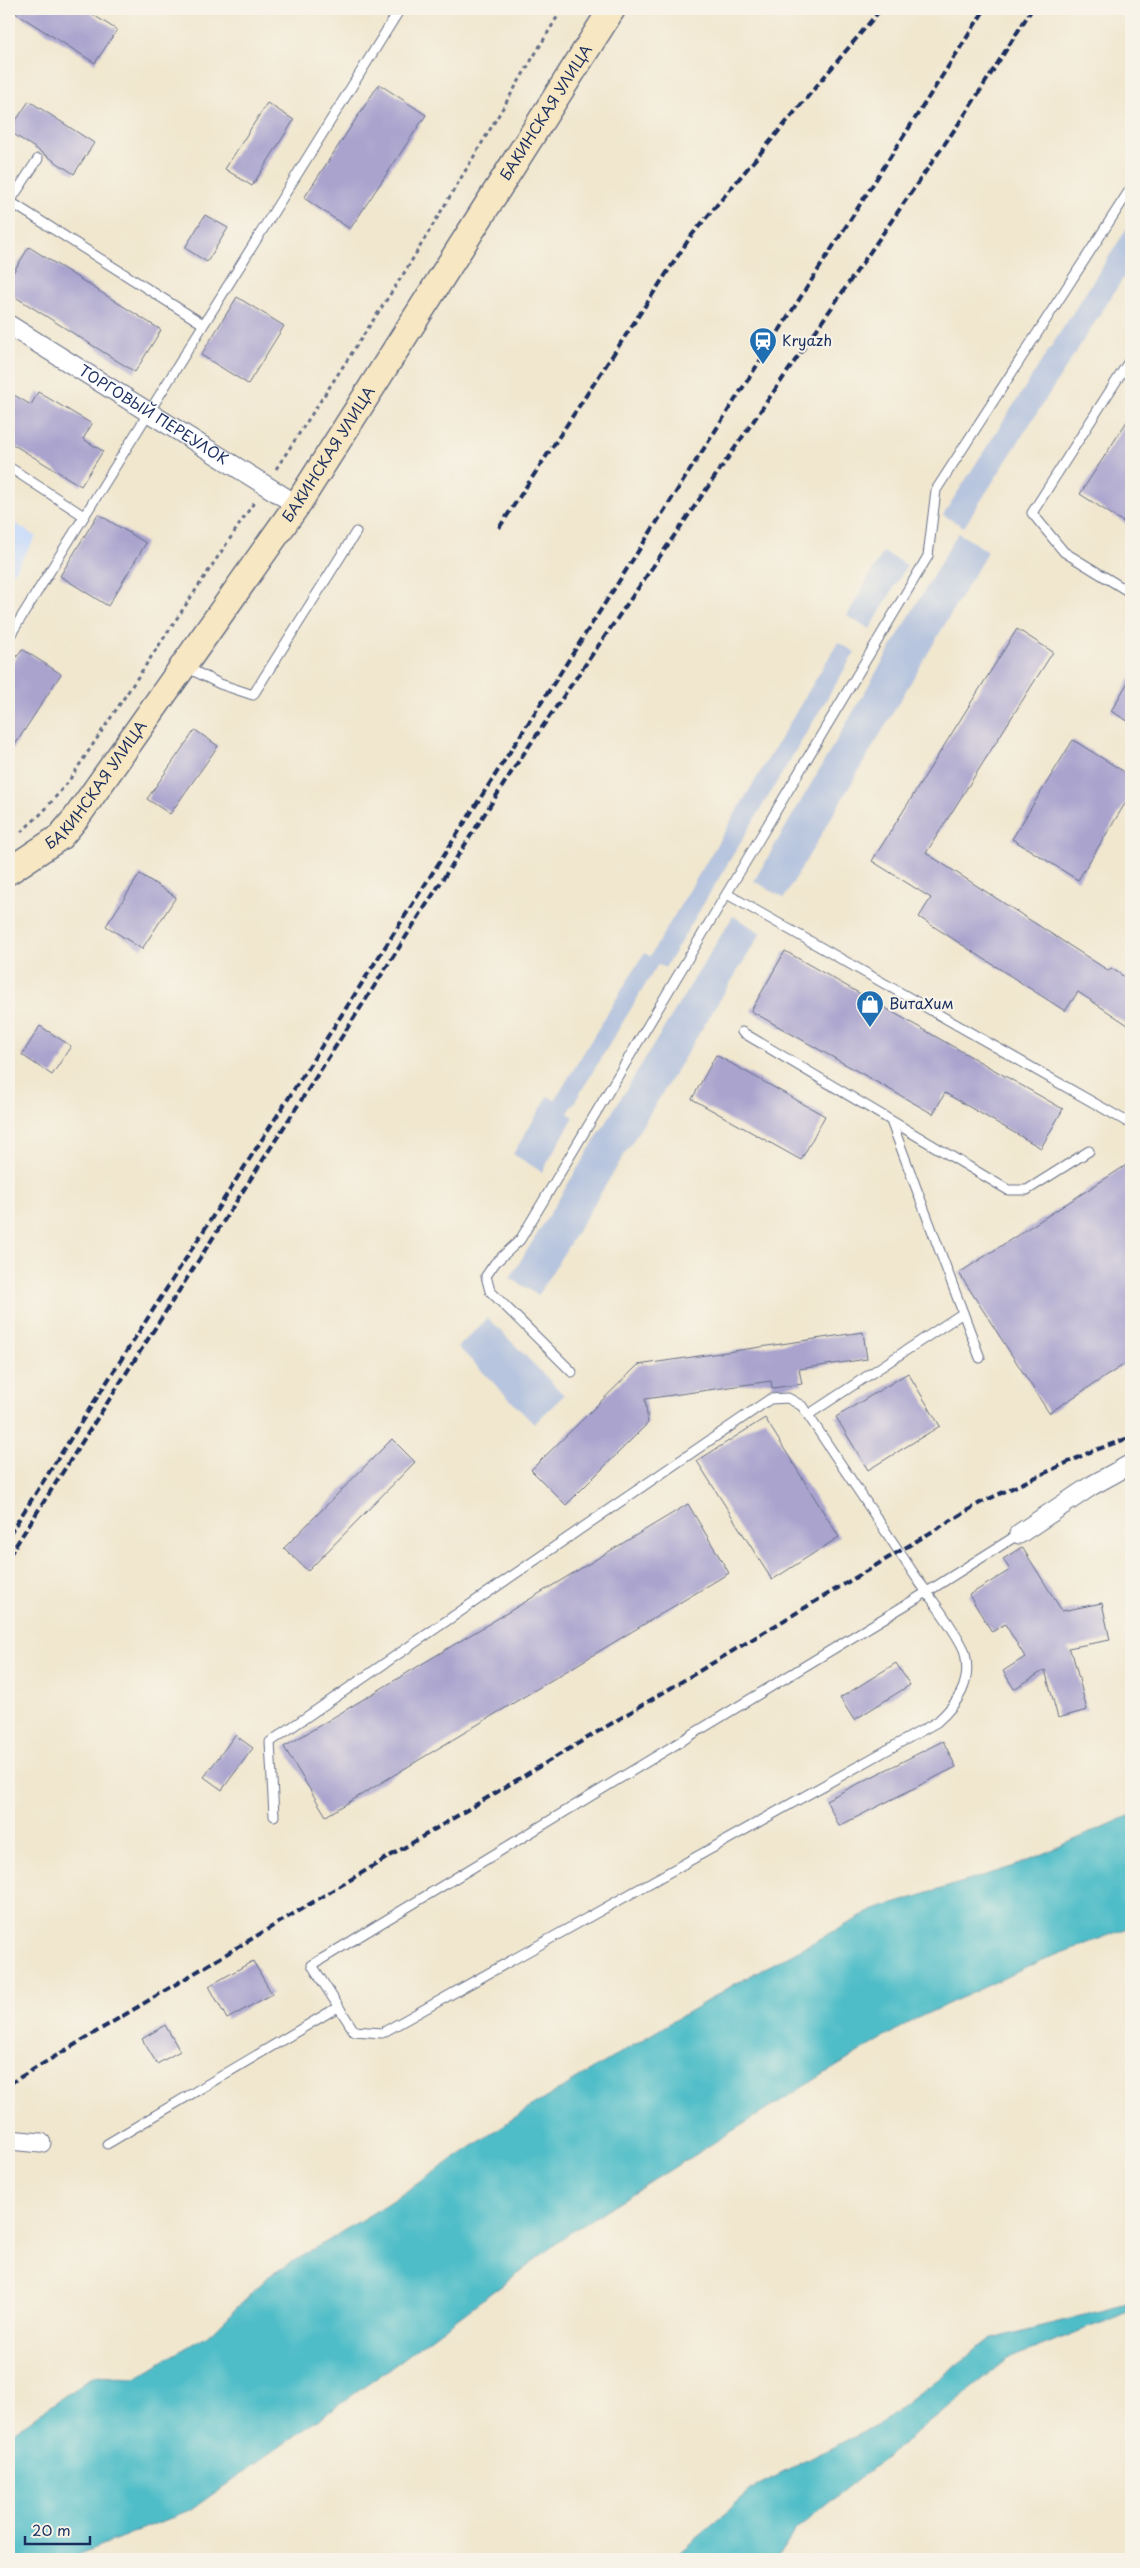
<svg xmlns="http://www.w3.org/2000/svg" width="1140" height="2568" font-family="'Playpen Sans',sans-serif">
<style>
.built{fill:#cadcf9}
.industrial{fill:#b7c5de}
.water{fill:#4fbdc8;stroke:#357693}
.building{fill:#a9a3ce}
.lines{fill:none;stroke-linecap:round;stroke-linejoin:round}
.service-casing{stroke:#666f86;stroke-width:11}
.minor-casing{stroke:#666f86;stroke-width:21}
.secondary-casing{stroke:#666f86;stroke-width:29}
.path{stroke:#666f86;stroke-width:3;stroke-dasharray:4 4;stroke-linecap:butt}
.service{stroke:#fff;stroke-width:9}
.minor{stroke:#fff;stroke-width:19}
.secondary{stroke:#f8e7c3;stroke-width:26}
.rail{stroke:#1b2f5e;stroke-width:4;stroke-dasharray:8 4;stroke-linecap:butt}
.labels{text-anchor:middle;stroke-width:4.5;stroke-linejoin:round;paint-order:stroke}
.street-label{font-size:15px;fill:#1b2f5e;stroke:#f7f3e8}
.poi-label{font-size:15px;fill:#1b2f5e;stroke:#f7f3e8;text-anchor:start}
</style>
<rect width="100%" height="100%" fill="#f7f3e8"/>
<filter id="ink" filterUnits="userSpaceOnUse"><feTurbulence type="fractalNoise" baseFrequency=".02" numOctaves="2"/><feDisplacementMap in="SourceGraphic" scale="10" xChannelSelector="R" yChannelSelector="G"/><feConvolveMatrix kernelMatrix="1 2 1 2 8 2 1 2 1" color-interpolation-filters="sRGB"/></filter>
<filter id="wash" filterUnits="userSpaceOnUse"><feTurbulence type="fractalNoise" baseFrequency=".0096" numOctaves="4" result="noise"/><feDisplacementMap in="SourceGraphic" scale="20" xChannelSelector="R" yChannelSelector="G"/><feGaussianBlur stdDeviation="1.12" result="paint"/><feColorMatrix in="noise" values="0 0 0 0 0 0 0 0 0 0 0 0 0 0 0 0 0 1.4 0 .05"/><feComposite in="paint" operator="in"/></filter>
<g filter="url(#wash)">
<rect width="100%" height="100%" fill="#f1e7cf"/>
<polygon class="built" points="9,519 36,537 9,579"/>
<g class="industrial">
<polygon points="1131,222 1131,266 964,527 943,515"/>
<polygon points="958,533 988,551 784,898 754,881"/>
<polygon points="883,552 907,565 870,629 847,616"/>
<polygon points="838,642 855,652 665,968 658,964 568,1113 574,1117 542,1172 513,1154 548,1096 555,1100 644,953 650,956"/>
<polygon points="733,916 761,933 538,1295 510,1278"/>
<polygon points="488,1318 564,1395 534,1424 458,1347"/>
</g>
<g class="water">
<polygon points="1131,1815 1131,1927 1045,1959 911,2021 806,2085 577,2228 399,2362 192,2509 68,2559 9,2559 9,2435 93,2376 135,2378 211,2333 269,2276 386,2205 529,2108 735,1984 874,1910 1015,1866"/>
<polygon points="1131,2303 1131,2311 1008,2359 796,2529 776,2559 672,2559 757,2486 884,2421 989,2340"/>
</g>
<g id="blocks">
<g class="building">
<polygon points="9,9 84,9 117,30 95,63"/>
<polygon points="379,84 426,115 350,229 304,198"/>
<polygon points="29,101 94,143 74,174 9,131"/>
<polygon points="267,103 294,120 252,186 225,169"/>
<polygon points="205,215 228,228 207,262 185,248"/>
<polygon points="29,247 161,330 135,372 9,293 9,279"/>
<polygon points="237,297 284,326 248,384 201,355"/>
<polygon points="9,392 31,405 38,392 92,424 83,439 103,451 81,486 9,442"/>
<polygon points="1131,415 1131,527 1080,494"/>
<polygon points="98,514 146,543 108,606 60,576"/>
<polygon points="1017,629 1053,652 926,853 1109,971 1111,968 1131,981 1131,1027 1078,992 1065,1011 919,917 931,898 872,861"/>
<polygon points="22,649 61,674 9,754 9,668"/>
<polygon points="1131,677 1131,723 1111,711"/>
<polygon points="195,730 218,746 170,814 147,799"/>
<polygon points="1073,740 1131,776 1131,794 1078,880 1012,839"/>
<polygon points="140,874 176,897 142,949 106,926"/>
<polygon points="785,951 1063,1109 1041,1148 945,1093 933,1114 751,1011"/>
<polygon points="40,1026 71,1046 52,1075 22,1055"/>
<polygon points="716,1055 825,1116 801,1160 692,1099"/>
<polygon points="1131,1162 1131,1360 1049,1413 959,1273"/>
<polygon points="863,1332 867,1359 799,1369 802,1384 772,1388 771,1381 645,1399 648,1423 566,1505 531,1470 638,1365"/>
<polygon points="908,1373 940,1426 868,1470 836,1417"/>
<polygon points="765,1418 839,1537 772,1580 697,1461"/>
<polygon points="392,1439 415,1462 308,1571 284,1548"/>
<polygon points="688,1504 729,1573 326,1816 284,1747"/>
<polygon points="1022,1547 1062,1611 1102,1603 1110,1640 1068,1648 1073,1656 1087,1710 1058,1718 1045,1670 1014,1689 1003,1671 1025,1657 1005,1624 992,1632 969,1595 1010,1570 1003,1559"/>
<polygon points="896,1663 910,1685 854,1720 840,1698"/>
<polygon points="235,1735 253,1748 222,1790 204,1777"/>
<polygon points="943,1741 956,1767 839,1826 826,1800"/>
<polygon points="253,1961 272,1994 227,2019 209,1986"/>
<polygon points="165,2025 180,2051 157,2064 142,2039"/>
</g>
</g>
</g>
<g filter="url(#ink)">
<use href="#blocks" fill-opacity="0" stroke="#666f86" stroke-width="1"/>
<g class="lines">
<g class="service-casing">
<g id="service">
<polyline points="9,201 203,324"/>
<polyline points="9,203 38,159"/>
<polyline points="1131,358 1032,513 1064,552 1131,593"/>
<polyline points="9,467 84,516"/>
<polyline points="9,637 400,9"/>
<polyline points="186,667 220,684 253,695 356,532"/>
<polyline points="727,894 1131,1124"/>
<polyline points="742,1032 1008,1190 1027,1190 1089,1151"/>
<polyline points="891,1121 980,1358"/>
<polyline points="572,1372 490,1291 486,1276 495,1263 520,1240 928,556 936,490 1131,188"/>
<polyline points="808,1415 963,1313"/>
<path d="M274,1816L270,1742L770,1399L788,1398L802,1406C841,1464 879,1522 918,1580C928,1594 962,1639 965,1653C972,1683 958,1703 937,1722L382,2033L354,2031L312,1965L927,1592L1019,1534"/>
<polyline points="107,2144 338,2007"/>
</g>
</g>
<g class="minor-casing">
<g id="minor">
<path id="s1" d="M9,325L297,505"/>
<polyline points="1019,1534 1091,1486 1131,1464"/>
<polyline points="9,2140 41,2143"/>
</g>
</g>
<g class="secondary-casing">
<g id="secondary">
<path id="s2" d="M9,871L60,837L76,818L297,505L612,9"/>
</g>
</g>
<g class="path">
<polyline points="276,469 406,270 562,9"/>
<polyline points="21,832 43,812 68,782 255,501"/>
</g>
<use href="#service" class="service"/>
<use href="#minor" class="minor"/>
<use href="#secondary" class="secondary"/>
<g class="rail">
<polyline points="499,528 691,236 881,9"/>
<polyline points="9,1535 985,9"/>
<polyline points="9,1556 516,765 966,113 1032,9"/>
<polyline points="9,2084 980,1503 1090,1452 1131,1437"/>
</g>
</g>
</g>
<defs>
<g id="station-pin" transform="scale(1.4375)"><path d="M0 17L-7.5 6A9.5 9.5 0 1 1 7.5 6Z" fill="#1f6fb2" stroke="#f7f3e8"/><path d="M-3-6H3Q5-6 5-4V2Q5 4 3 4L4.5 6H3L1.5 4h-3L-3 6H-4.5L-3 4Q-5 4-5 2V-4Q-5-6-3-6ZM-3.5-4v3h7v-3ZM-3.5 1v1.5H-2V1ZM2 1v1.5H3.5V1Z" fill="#fff"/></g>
<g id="shop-pin" transform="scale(1.4375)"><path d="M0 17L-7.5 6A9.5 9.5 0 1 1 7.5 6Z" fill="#1f6fb2" stroke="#f7f3e8"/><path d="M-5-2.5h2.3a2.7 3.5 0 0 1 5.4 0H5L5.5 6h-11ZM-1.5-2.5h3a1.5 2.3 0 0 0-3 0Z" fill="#fff"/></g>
</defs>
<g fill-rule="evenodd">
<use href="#station-pin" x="763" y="341"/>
<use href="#shop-pin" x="870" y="1004"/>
</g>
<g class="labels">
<g class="street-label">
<text dy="5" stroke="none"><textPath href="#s2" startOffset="934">БАКИНСКАЯ УЛИЦА</textPath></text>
<text dy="5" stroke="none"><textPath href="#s1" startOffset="170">ТОРГОВЫЙ ПЕРЕУЛОК</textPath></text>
<text dy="5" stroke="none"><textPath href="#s2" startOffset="529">БАКИНСКАЯ УЛИЦА</textPath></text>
<text dy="5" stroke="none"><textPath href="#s2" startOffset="124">БАКИНСКАЯ УЛИЦА</textPath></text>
</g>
<g class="poi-label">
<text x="782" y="346">Kryazh</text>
<text x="889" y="1009">ВитаХим</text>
</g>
</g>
<rect width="1140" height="2568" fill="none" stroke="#f7f3e8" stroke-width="30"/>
<path d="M25 2536v8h65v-8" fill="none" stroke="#1b2f5e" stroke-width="2.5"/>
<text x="32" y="2536" font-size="15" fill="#1b2f5e" stroke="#f7f3e8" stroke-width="4" paint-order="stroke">20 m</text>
</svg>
